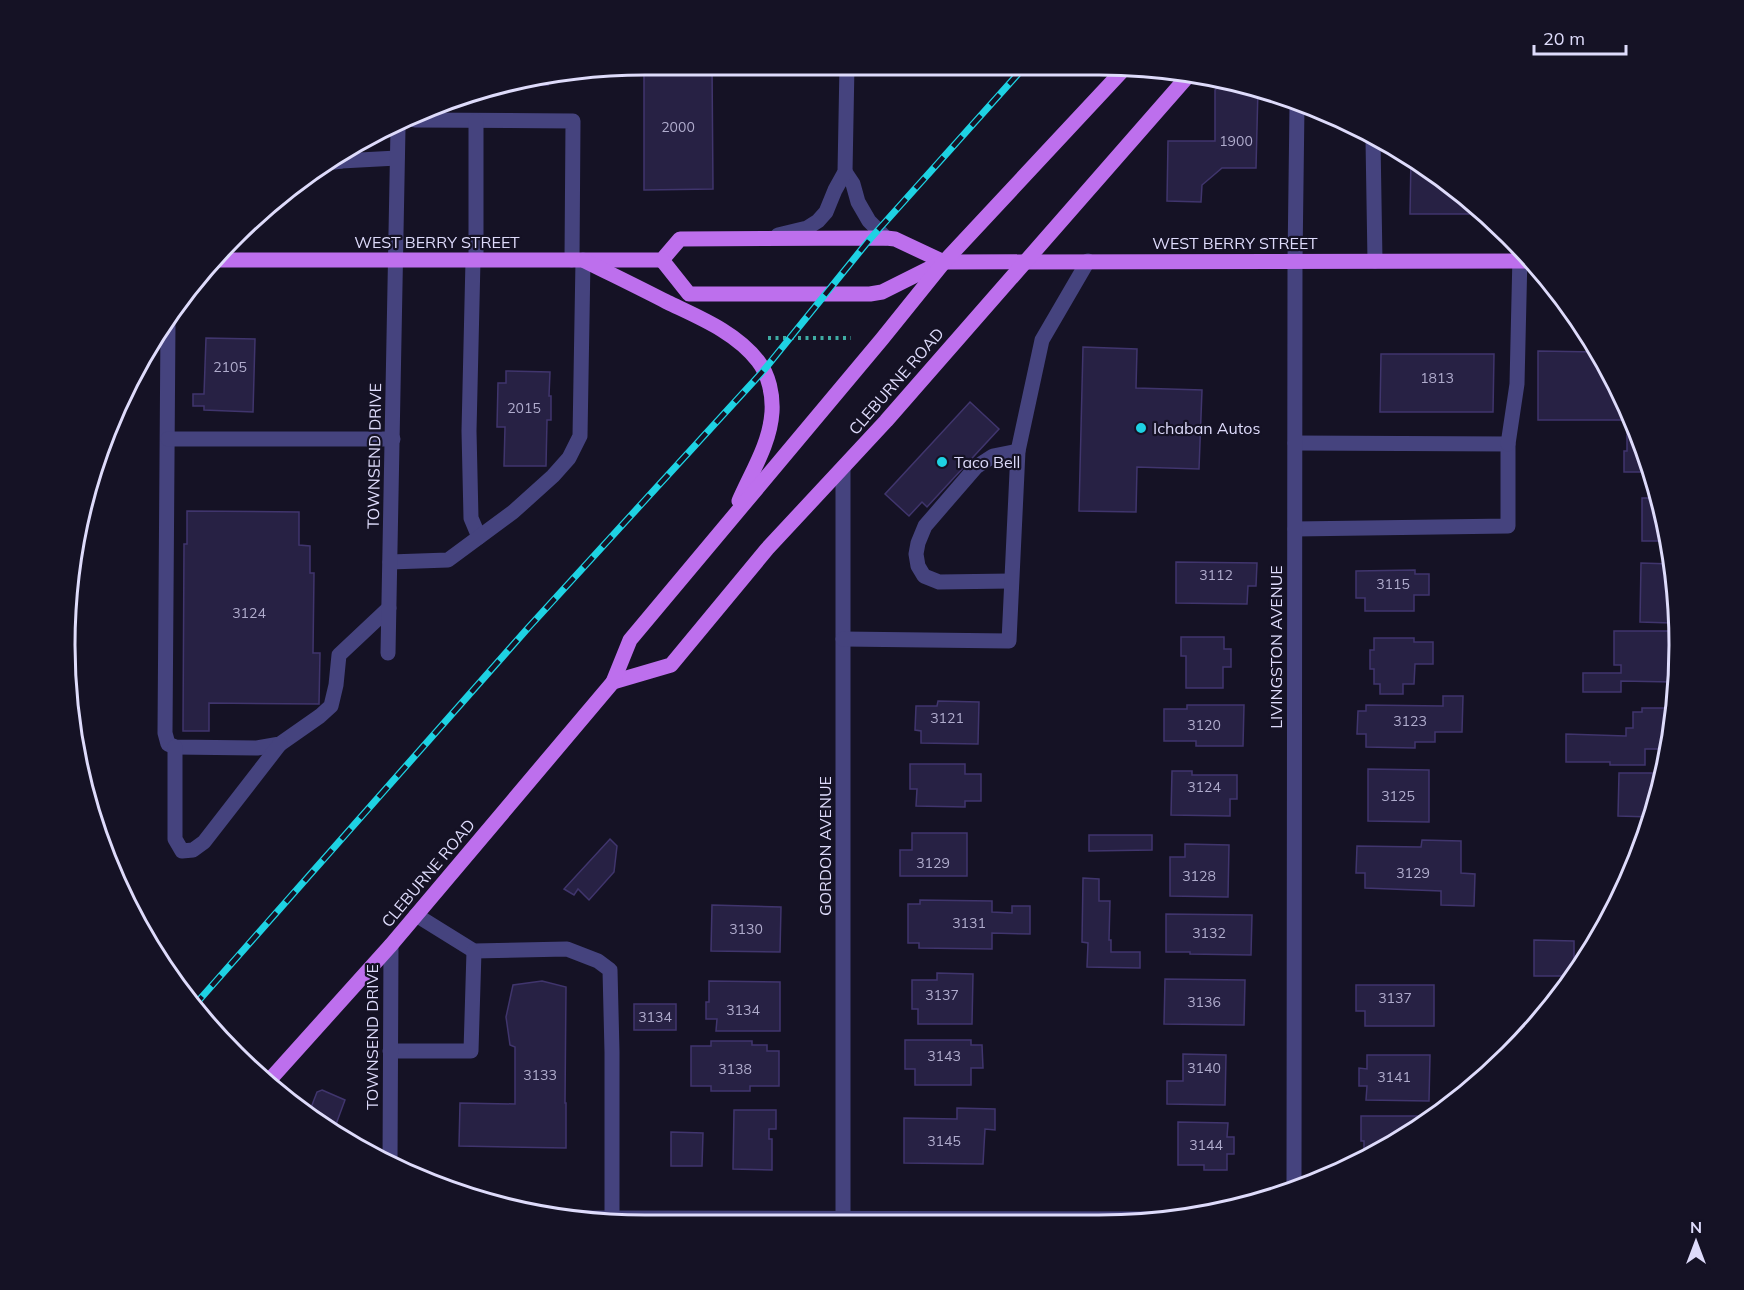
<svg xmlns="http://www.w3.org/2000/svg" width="1744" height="1290" font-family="Mulish,sans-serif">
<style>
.building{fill:#272144;stroke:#40356d;stroke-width:1.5}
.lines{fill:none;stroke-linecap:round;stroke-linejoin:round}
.path{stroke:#3faba3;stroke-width:4;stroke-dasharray:3 4.5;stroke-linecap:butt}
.minor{stroke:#45437e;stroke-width:15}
.major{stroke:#bd6fed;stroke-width:15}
.rail-casing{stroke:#1ed2e3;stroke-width:7}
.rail{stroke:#151225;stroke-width:4.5;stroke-dasharray:14;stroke-linecap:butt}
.poi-dot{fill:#1ed2e3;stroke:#151225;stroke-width:2}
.labels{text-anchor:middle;stroke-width:4.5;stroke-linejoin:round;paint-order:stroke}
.number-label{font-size:14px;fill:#b0accd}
.street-label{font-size:16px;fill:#dedbfb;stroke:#151225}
.poi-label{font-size:16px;fill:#dedbfb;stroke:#151225;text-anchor:start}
.rim{fill:none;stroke:#dedbfb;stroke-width:3}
</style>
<rect width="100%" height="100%" fill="#151225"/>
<g class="building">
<polygon points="644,65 712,65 713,189 644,190"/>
<polygon points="548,77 548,85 512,84 512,82"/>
<polygon points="1223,81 1249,84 1258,88 1256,168 1222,168 1202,185 1201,202 1167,201 1168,141 1215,141 1215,90"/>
<polygon points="1411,158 1421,162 1477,214 1410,214"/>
<polygon points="206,338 255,339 253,412 204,410 204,406 193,406 193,394 204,394"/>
<polygon points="1083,347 1137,349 1136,388 1202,390 1199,469 1137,467 1136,512 1079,511"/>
<polygon points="1538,351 1597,352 1619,388 1632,420 1538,420"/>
<polygon points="1381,354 1494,354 1493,412 1380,412"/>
<polygon points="506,371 550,372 549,396 551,396 551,420 547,420 546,466 504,466 505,427 497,427 498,383 506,383"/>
<polygon points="970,402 999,429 927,507 922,502 909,516 885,494"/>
<polygon points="1627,428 1635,428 1651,472 1624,472 1624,451 1627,451"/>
<polygon points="1642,498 1660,498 1667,541 1642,541"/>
<polygon points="187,511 299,512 299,545 310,546 310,573 314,573 313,653 320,653 319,704 209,703 209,731 183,731 184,544 187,544"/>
<polygon points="1176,562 1257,563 1256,586 1248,586 1247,604 1176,603"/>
<polygon points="1641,563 1671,564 1671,623 1640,622"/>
<polygon points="1415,570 1415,574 1429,574 1429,595 1414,595 1414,611 1365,611 1365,598 1356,598 1356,571"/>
<polygon points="1614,631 1672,631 1672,682 1621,681 1621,692 1583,692 1583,673 1621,673 1621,665 1614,665"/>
<polygon points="1181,637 1224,637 1224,649 1231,649 1231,667 1223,667 1223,688 1186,688 1186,656 1181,656"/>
<polygon points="1374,638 1414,638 1414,642 1433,642 1433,664 1415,664 1414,684 1403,684 1403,694 1380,694 1380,684 1374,684 1374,669 1370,669 1370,650 1374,650"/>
<polygon points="1443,696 1463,696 1462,732 1435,732 1435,742 1415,742 1415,748 1366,747 1366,734 1357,734 1358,711 1366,711 1366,705 1443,706"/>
<polygon points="938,701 979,702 978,744 921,743 921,731 915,730 916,706 937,706"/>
<polygon points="1187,705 1244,705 1243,746 1196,746 1196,741 1164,741 1164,709 1187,709"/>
<polygon points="1642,708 1675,708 1675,720 1668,749 1645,749 1645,765 1610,765 1610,762 1566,762 1566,734 1626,736 1626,728 1633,728 1633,712 1642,712"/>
<polygon points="910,764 965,764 965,774 981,774 981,801 965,801 965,807 916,806 917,789 910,789"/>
<polygon points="1368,769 1429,770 1429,822 1368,821"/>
<polygon points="1172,771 1192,771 1192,775 1237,775 1237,799 1230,799 1230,816 1171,815"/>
<polygon points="1619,773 1653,773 1653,780 1661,780 1652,817 1618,816"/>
<polygon points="912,833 967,833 967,876 900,876 900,850 912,850"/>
<polygon points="1089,835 1152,835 1152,850 1089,851"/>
<polygon points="610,839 617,846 614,872 589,900 578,889 574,895 564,889"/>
<polygon points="1422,840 1461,841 1461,873 1475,874 1474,906 1441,905 1441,891 1365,888 1365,873 1356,873 1357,846 1421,847"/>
<polygon points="1185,844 1229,845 1228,897 1170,896 1170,857 1185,857"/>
<polygon points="1083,878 1099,879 1099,901 1110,901 1109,940 1111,940 1111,952 1140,952 1140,968 1087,967 1088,943 1082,942"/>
<polygon points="920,900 992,901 992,912 1012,913 1012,906 1030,906 1030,934 992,933 992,949 919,948 919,943 908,943 908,904 920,904"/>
<polygon points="712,905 781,907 780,952 711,951"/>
<polygon points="1166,914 1252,915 1251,955 1190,954 1190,952 1166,952"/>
<polygon points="1534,940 1574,941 1574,974 1572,976 1534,976"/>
<polygon points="937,973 973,974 972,1024 918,1024 918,1009 912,1009 912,980 937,980"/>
<polygon points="1165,979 1245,980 1244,1025 1164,1024"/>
<polygon points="542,981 566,987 565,1103 566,1103 566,1148 459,1146 460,1103 515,1104 515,1047 510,1045 506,1017 513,985"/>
<polygon points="709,981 780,982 780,1031 716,1031 717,1019 706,1019 706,1002 709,1002"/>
<polygon points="1356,985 1434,985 1434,1026 1365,1026 1365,1011 1356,1011"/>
<rect x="634" y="1004" width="42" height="26"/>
<polygon points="905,1040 971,1040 971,1045 982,1045 983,1068 971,1068 971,1085 915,1085 915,1069 905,1069"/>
<polygon points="711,1041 752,1041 752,1045 767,1045 767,1051 779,1051 779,1086 750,1086 750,1091 711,1091 711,1086 691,1086 691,1046 711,1046"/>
<polygon points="1183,1054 1226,1055 1225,1105 1167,1104 1167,1081 1183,1081"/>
<polygon points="1367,1055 1430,1055 1429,1101 1366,1100 1367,1086 1359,1086 1359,1068 1367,1069"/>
<polygon points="322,1090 345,1100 335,1127 341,1129 339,1133 309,1113 317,1092"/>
<polygon points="957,1108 995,1109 995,1130 985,1129 983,1164 904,1163 904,1118 957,1119"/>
<polygon points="734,1110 776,1110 776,1129 769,1129 769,1139 772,1139 772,1170 733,1169"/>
<polygon points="1361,1116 1435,1116 1364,1157 1364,1141 1361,1141"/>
<polygon points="1178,1122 1228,1123 1227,1137 1234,1137 1234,1154 1227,1154 1227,1170 1204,1170 1204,1165 1178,1165"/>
<polygon points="671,1132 703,1133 702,1166 671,1166"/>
</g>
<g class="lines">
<polyline class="path" points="768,338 851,338"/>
<g class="minor">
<polyline points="415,120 573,121 572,260"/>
<polyline points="1373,140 1375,261"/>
<polyline points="341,154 341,161 397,158"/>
<polyline points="321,164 341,161"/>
<polyline points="845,172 853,184 858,202 869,221 886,238"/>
<polyline points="778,235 807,228 818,221 826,212 835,190 845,172 847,65"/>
<polyline points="473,260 469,431 471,518 479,537"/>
<polyline points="476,260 476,121"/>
<polyline points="168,323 165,733 168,744 175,747 257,748 280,744 320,716 331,706 336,685 339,655 389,608"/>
<polyline points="168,439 393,439"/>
<polyline points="1295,443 1508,444 1508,526 1295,529"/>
<polyline points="1508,444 1517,384 1520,255"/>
<polyline points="843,469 843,1223"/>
<polyline points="390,562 448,560 513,512 553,476 569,458 580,436 583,260"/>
<polyline points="1011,581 939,582 924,576 918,566 916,554 918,543 925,526 976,467 993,456 1018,451"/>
<polyline points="843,639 1009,641 1018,451 1042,340 1088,261"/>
<polyline points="388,653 398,128"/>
<polyline points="175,747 175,839 182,851 193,850 204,842 280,744"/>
<polyline points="416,915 474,951 567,949 598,961 610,970 612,1052 612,1218"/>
<polyline points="390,1051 471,1051 474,951"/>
<polyline points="390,1166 391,945"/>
<polyline points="1294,1189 1295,261 1297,106"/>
<polyline points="566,1218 1181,1219"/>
</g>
<g class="major">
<polyline points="212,260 662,260 680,239 886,238 895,239 944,262 1527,261"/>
<polyline points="662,260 689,294 870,294 882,292 938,264"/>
<path d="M585,261C613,275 640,288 667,302C698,317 736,332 758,361C769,375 773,395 772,412C770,444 751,473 739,501"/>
<polyline points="613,682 671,665 767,549 886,421 1188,76"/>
<polyline points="266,1084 391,945 613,682 630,640 882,339 944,262 1125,68"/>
</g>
<g class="rail-casing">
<polyline id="rail" points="193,1007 528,628 764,370 870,239 1026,65"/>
</g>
<use href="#rail" class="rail"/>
</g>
<g class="poi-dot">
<circle cx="1141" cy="428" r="6"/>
<circle cx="942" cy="462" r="6"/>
</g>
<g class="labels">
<g class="number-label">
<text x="678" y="132">2000</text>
<text x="1236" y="146">1900</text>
<text x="230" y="372">2105</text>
<text x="1437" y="383">1813</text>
<text x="524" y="413">2015</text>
<text x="1216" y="580">3112</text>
<text x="1393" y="589">3115</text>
<text x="249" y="618">3124</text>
<text x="947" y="723">3121</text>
<text x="1410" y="726">3123</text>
<text x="1204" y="730">3120</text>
<text x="1204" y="792">3124</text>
<text x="1398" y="801">3125</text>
<text x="933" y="868">3129</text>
<text x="1413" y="878">3129</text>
<text x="1199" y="881">3128</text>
<text x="969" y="928">3131</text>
<text x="746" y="934">3130</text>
<text x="1209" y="938">3132</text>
<text x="942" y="1000">3137</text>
<text x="1395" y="1003">3137</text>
<text x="1204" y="1007">3136</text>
<text x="743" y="1015">3134</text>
<text x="655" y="1022">3134</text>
<text x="944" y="1061">3143</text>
<text x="1204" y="1073">3140</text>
<text x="735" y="1074">3138</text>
<text x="540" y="1080">3133</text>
<text x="1394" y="1082">3141</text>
<text x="944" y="1146">3145</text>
<text x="1206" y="1150">3144</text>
</g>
<g class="street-label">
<text x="437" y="248">WEST BERRY STREET</text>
<text x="1235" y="249">WEST BERRY STREET</text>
<text transform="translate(896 381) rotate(-49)" y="6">CLEBURNE ROAD</text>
<text transform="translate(374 456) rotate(-89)" y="6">TOWNSEND DRIVE</text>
<text transform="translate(1276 647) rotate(-90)" y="6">LIVINGSTON AVENUE</text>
<text transform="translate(825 846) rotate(-90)" y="6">GORDON AVENUE</text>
<text transform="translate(428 873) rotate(-50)" y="6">CLEBURNE ROAD</text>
<text transform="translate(372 1037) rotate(-90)" y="6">TOWNSEND DRIVE</text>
</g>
<g class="poi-label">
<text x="1153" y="434">Ichaban Autos</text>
<text x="954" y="468">Taco Bell</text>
</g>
</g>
<path d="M0 0H1744V1290H0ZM645 75H1099A570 570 0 0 1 1669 645V645A570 570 0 0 1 1099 1215H645A570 570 0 0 1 75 645V645A570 570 0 0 1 645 75Z" fill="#151225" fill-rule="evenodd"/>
<path class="rim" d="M645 75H1099A570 570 0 0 1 1669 645V645A570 570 0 0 1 1099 1215H645A570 570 0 0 1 75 645V645A570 570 0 0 1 645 75Z"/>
<g transform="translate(1696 1242)" stroke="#151225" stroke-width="4.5" paint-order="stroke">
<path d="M0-4.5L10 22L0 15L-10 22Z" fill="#dedbfb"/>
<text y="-9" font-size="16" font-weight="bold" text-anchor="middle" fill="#dedbfb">N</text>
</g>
<path d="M1534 45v9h92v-9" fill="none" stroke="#dedbfb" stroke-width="3"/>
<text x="1543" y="45" font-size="18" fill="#dedbfb" stroke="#151225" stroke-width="4.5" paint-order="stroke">20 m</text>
</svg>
